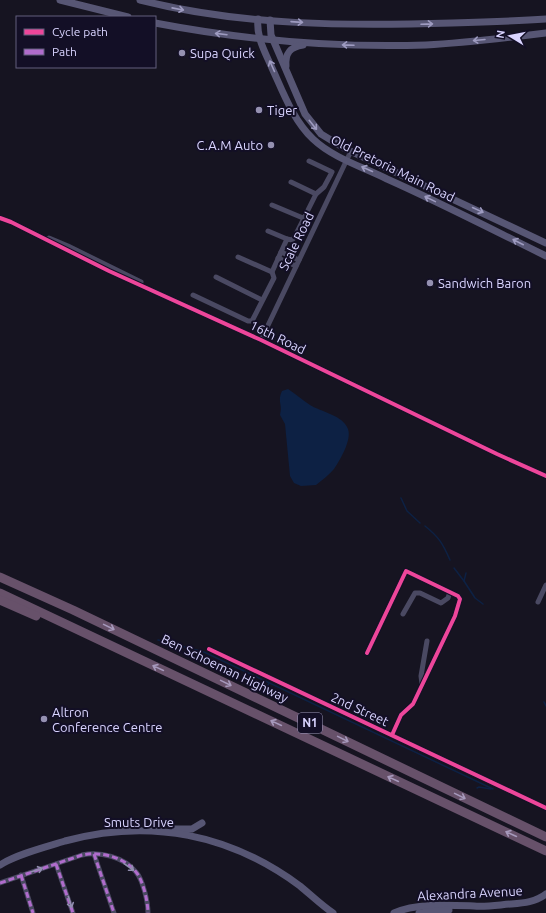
<svg xmlns="http://www.w3.org/2000/svg" width="546" height="913" font-family="Ubuntu,sans-serif">
<style>
.water{fill:#0d2144}
.lines{fill:none;stroke-linecap:round;stroke-linejoin:round}
.stream{stroke:#0d2144;stroke-width:1.5}
.street{stroke:#4a4962;stroke-width:5}
.secondary{stroke:#575674;stroke-width:7}
.highway{stroke:#67516a;stroke-width:9}
.quiet{stroke:#b06ccc;stroke-width:3;stroke-dasharray:6 3;stroke-linecap:butt}
.cycleway-casing{stroke:#130f26;stroke-width:6}
.cycleway{stroke:#ed469a;stroke-width:4}
.oneway{stroke:#9e9bc0}
.oneway2{stroke:#a699bc}
.oneway3{stroke:#928eb0}
.poi-dot{fill:#9591b1;stroke:#130f26;stroke-width:1.5}
.labels{text-anchor:middle;stroke-width:4;stroke-linejoin:round;paint-order:stroke}
.shield{fill:#130f26;stroke:#9e99be;stroke-width:1}
.shield-label{font-size:12px;font-weight:bold;fill:#d9d4ff}
.poi-label{font-size:13px;fill:#d9d4ff;stroke:#130f26;text-anchor:start}
.street-label{font-size:13px;fill:#d9d4ff;stroke:#130f26}
</style>
<rect width="100%" height="100%" fill="#161421"/>
<path class="water" d="M288,389C296,394 302,400 310,405C321,412 343,415 348,429C352,440 340,460 334,469C329,475 322,480 316,485L301,486L294,483L290,476L285,424L280,415C283,404 277,402 282,391Z"/>
<g class="lines">
<g class="stream">
<polyline points="401,498 407,511 420,523"/>
<path d="M425,526C439,537 443,544 450,560"/>
<polyline points="454,568 464,581"/>
<polyline points="466,573 464,581 475,598 483,604"/>
<polyline points="158,640 204,652 493,789"/>
<polyline points="264,692 269,683"/>
<polyline points="544,702 546,706"/>
<polyline points="477,788 479,787 491,789"/>
</g>
<g class="street">
<polyline points="291,182 316,194"/>
<polyline points="272,205 303,218"/>
<polyline points="0,218 11,222 109,271 261,340 497,454 546,476"/>
<polyline points="268,231 287,239"/>
<polyline points="49,238 68,246 141,282"/>
<polyline points="281,252 299,260"/>
<polyline points="278,258 296,266"/>
<polyline points="272,272 287,239 292,240 294,238 316,194 324,187 331,174 332,172 330,171 309,161"/>
<polyline points="216,277 262,300"/>
<polyline points="193,295 248,321 252,321 274,278 272,272 238,257"/>
<polyline points="261,340 351,151"/>
<polyline points="538,602 546,585"/>
<polyline points="403,614 415,593 420,593 441,603 448,598 450,592"/>
<polyline points="209,649 546,808"/>
<polyline points="367,653 406,571 458,596 460,599 455,616 413,704 401,715 392,735"/>
<polyline points="422,684 421,676 427,641"/>
<polyline points="94,854 114,913"/>
<polyline points="56,864 73,913"/>
<polyline points="21,875 33,913"/>
<path d="M0,883L82,855C100,851 124,857 136,872C143,880 148,902 148,913"/>
</g>
<g class="secondary">
<polyline points="60,0 128,17"/>
<path d="M140,0C242,26 348,26 452,23C484,22 515,21 546,19"/>
<path d="M258,19C256,37 265,52 272,68C283,92 293,120 313,139C333,158 363,167 387,179C441,203 493,230 546,256"/>
<polyline points="270,20 271,35 305,114 321,134 344,148 546,243"/>
<path d="M155,23C244,40 335,48 426,45C466,43 506,38 546,33"/>
<path d="M286,66C285,53 290,47 303,45"/>
<polyline points="175,829 192,829 202,823"/>
<path d="M0,865C17,854 46,847 65,841C150,818 230,834 300,886C311,895 321,905 333,913"/>
<path d="M394,913C416,903 449,905 474,906C486,907 498,905 511,904C523,903 536,902 546,894"/>
<polyline points="419,913 449,910"/>
</g>
<g class="highway">
<polyline points="0,577 73,610 546,837"/>
<polyline points="0,593 546,851"/>
<polyline points="0,600 36,616"/>
</g>
<g class="quiet">
<polyline points="94,854 114,913"/>
<polyline points="56,864 73,913"/>
<polyline points="21,875 33,913"/>
<path d="M0,883L82,855C100,851 124,857 136,872C143,880 148,902 148,913"/>
</g>
<g class="cycleway-casing">
<g id="cycleway">
<polyline points="0,218 11,222 109,271 261,340 497,454 546,476"/>
<polyline points="209,649 546,808"/>
<polyline points="367,653 406,571 458,596 460,599 455,616 413,704 401,715 392,735"/>
</g>
</g>
<use href="#cycleway" class="cycleway"/>
</g>
<defs><path id="oneway-shaft" d="M-6 0H5M1.5-3L5.5 0L1.5 3" fill="none" stroke-width="1.6" stroke-linecap="round" stroke-linejoin="round"/></defs>
<g class="oneway">
<use href="#oneway-shaft" transform="translate(178 9) rotate(11)"/>
<use href="#oneway-shaft" transform="translate(297 22) rotate(4)"/>
<use href="#oneway-shaft" transform="translate(427 24) rotate(-2)"/>
<use href="#oneway-shaft" transform="translate(221 34) rotate(-173)"/>
<use href="#oneway-shaft" transform="translate(479 40) rotate(175)"/>
<use href="#oneway-shaft" transform="translate(348 45) rotate(-178)"/>
<use href="#oneway-shaft" transform="translate(272 66) rotate(-114)"/>
<use href="#oneway-shaft" transform="translate(313 125) rotate(51)"/>
<use href="#oneway-shaft" transform="translate(367 169) rotate(-156)"/>
<use href="#oneway-shaft" transform="translate(430 199) rotate(-154)"/>
<use href="#oneway-shaft" transform="translate(478 210) rotate(25)"/>
<use href="#oneway-shaft" transform="translate(518 242) rotate(-153)"/>
</g>
<g class="oneway2">
<use href="#oneway-shaft" transform="translate(109 627) rotate(26)"/>
<use href="#oneway-shaft" transform="translate(158 668) rotate(-155)"/>
<use href="#oneway-shaft" transform="translate(226 683) rotate(26)"/>
<use href="#oneway-shaft" transform="translate(276 723) rotate(-155)"/>
<use href="#oneway-shaft" transform="translate(343 739) rotate(26)"/>
<use href="#oneway-shaft" transform="translate(393 779) rotate(-155)"/>
<use href="#oneway-shaft" transform="translate(460 796) rotate(26)"/>
<use href="#oneway-shaft" transform="translate(511 834) rotate(-155)"/>
</g>
<g class="oneway3">
<use href="#oneway-shaft" transform="translate(129 867) rotate(35)"/>
<use href="#oneway-shaft" transform="translate(37 870) rotate(-18)"/>
<use href="#oneway-shaft" transform="translate(70 902) rotate(73)"/>
</g>
<g class="poi-dot">
<circle cx="182" cy="53" r="4"/>
<circle cx="259" cy="110" r="4"/>
<circle cx="271" cy="145" r="4"/>
<circle cx="430" cy="283" r="4"/>
<circle cx="44" cy="719" r="4"/>
</g>
<g class="labels">
<rect class="shield" x="298" y="713" width="24" height="20" rx="3"/>
<g class="shield-label">
<text x="310" y="727">N1</text>
</g>
<g class="poi-label">
<text x="190" y="58">Supa Quick</text>
<text x="267" y="115">Tiger</text>
<text x="263" y="150" text-anchor="end">C.A.M Auto</text>
<text x="438" y="288">Sandwich Baron</text>
<text x="52" y="717">Altron<tspan x="52" dy="15">Conference Centre</tspan></text>
</g>
<g class="street-label">
<text transform="translate(393 168) rotate(26)" y="5">Old Pretoria Main Road</text>
<text transform="translate(296 241) rotate(-64)" y="5">Scale Road</text>
<text transform="translate(278 337) rotate(26)" y="5">16th Road</text>
<text transform="translate(225 668) rotate(26)" y="5">Ben Schoeman Highway</text>
<text transform="translate(360 709) rotate(25)" y="5">2nd Street</text>
<text x="139" y="827">Smuts Drive</text>
<text transform="translate(470 893) rotate(-3)" y="5">Alexandra Avenue</text>
</g>
</g>
<rect x="16" y="16" width="140" height="52" fill="#130f26" stroke="#625e7d"/>
<rect x="24" y="29" width="20" height="6" fill="#ed469a" stroke="#625e7d"/>
<text x="52" y="36" font-size="12" fill="#d9d4ff">Cycle path</text>
<rect x="24" y="49" width="20" height="6" fill="#b06ccc" stroke="#625e7d"/>
<text x="52" y="56" font-size="12" fill="#d9d4ff">Path</text>
<g transform="translate(510 36) rotate(280)" stroke="#130f26" stroke-width="3" paint-order="stroke">
<path d="M0-3L7 15L0 10L-7 15Z" fill="#d9d4ff"/>
<text y="-6" font-size="11" font-weight="bold" text-anchor="middle" fill="#d9d4ff">N</text>
</g>
</svg>
